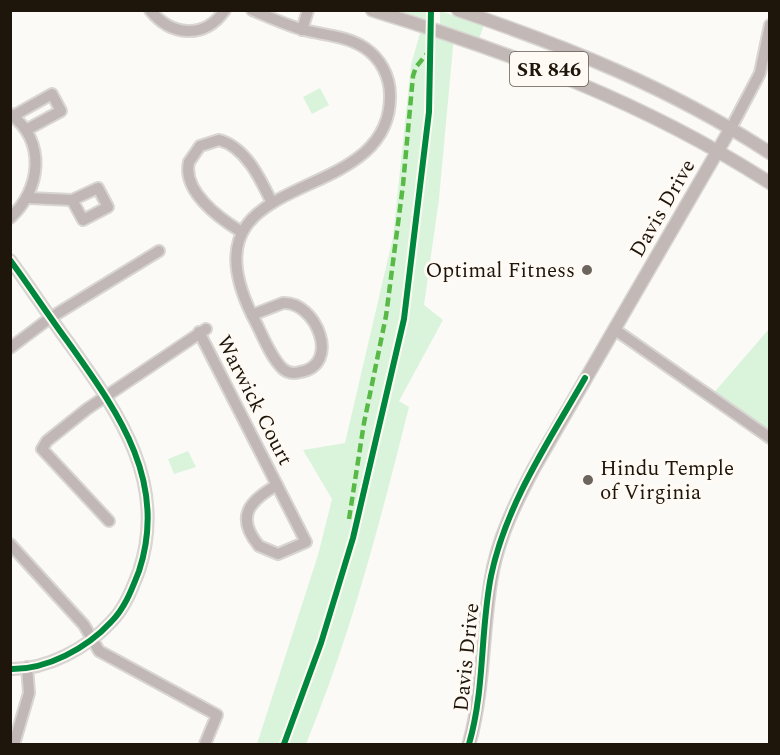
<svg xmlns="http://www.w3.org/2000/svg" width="780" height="755" font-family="Spectral,serif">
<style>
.green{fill:#daf4db}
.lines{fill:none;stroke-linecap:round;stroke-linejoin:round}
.minor-casing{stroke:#d8d5d2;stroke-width:14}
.major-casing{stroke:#d8d5d2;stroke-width:15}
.minor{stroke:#c0b7b6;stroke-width:10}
.major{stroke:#c2b9b7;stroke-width:12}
.quiet{stroke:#58b947;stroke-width:4.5;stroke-dasharray:9 4.5;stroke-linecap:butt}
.cycleway-casing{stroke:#fffaf4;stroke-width:10}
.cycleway{stroke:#00873e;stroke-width:6}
.poi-dot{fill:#6c655e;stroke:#fffaf4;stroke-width:2}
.labels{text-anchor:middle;stroke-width:6;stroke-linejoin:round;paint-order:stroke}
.shield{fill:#fffaf4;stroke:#625a51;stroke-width:1.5}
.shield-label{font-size:20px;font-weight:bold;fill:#1e150b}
.street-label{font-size:21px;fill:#1e150b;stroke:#fffaf4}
.poi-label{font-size:21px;fill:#1e150b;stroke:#fffaf4;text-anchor:end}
</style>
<rect width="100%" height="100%" fill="#fcfaf7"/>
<g class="green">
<polygon points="389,11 429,11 428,22"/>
<polygon points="440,11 484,25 479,39 440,27"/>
<path d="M422,26L454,36L439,199L424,305L443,320L399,401L409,407C380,522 351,635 306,744H257L318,555L332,499L303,450L345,443L393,237L411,65Z"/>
<polygon points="320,88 329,105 312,114 303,97"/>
<polygon points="769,329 769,438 711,396"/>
<polygon points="188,451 196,467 174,474 168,459"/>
</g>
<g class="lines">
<g class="minor-casing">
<g id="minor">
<path d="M150,10C171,36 204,40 225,10"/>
<polyline points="302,30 308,10"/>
<path d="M10,114C47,141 41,190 10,218"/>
<polyline points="13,116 52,94 61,111 26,130"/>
<polyline points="731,128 760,73 770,25"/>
<polygon points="98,188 108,207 83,220 72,200"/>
<polyline points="29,198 72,200"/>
<path d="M240,231C219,218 182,191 189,162L200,146L219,140C246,147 261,180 272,203"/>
<path d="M10,260C30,287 48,315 68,342C117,411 169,481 139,571C132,589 125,608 111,622C87,648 47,670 10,669"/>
<path d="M283,303C316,301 342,365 300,372C293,374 287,373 282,368C269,355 261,331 252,315Z"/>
<path d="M252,315C177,162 392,212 390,95C390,76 380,58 365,48C347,36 324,35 304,30C286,25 269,17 252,10"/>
<polyline points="614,329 770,438"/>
<polyline points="199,332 277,485"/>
<polyline points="10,348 50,318 159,251"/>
<path d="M277,485L306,542L278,554L259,546C235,517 249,501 277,485Z"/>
<polyline points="109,521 42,449 47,441 87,409 206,329"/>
<polyline points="10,544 84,625 99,651 217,715 205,744"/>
<polyline points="14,744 29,693 27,667"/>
</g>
</g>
<g class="major-casing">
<g id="major">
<path d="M372,10C512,53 646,103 770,183"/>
<path d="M458,10C568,47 672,89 770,153"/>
<path d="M469,744C484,690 482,635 491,580C497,540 515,504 534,468L731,128"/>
</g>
</g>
<use href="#minor" class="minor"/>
<use href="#major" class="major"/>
<polyline class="quiet" points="349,519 364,423 386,316 403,185 413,76 416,67 430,50"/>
<g class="cycleway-casing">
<g id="cycleway">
<path d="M10,260C30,287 48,315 68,342C117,411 169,481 139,571C132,589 125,608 111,622C87,648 47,670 10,669"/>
<polyline points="284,744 321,643 353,538 404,319 429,112 431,10"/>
<path d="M469,744C485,689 480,632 491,576C506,504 549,441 585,378"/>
</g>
</g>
<use href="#cycleway" class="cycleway"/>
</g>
<g class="poi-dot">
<circle cx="587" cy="270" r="6"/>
<circle cx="588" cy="480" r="6"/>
</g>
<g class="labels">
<rect class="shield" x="510" y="52" width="78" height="34" rx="4.5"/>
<g class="shield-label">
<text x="549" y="76">SR 846</text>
</g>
<g class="street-label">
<text transform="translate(662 208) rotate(-60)" y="7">Davis Drive</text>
<text transform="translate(255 400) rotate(63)" y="7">Warwick Court</text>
<text transform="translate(466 657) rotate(-84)" y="7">Davis Drive</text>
</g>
<g class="poi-label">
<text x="575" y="277">Optimal Fitness</text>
<text x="600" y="475" text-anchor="start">Hindu Temple<tspan x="600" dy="24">of Virginia</tspan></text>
</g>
</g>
<rect width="780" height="755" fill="none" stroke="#1e150b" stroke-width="24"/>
</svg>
